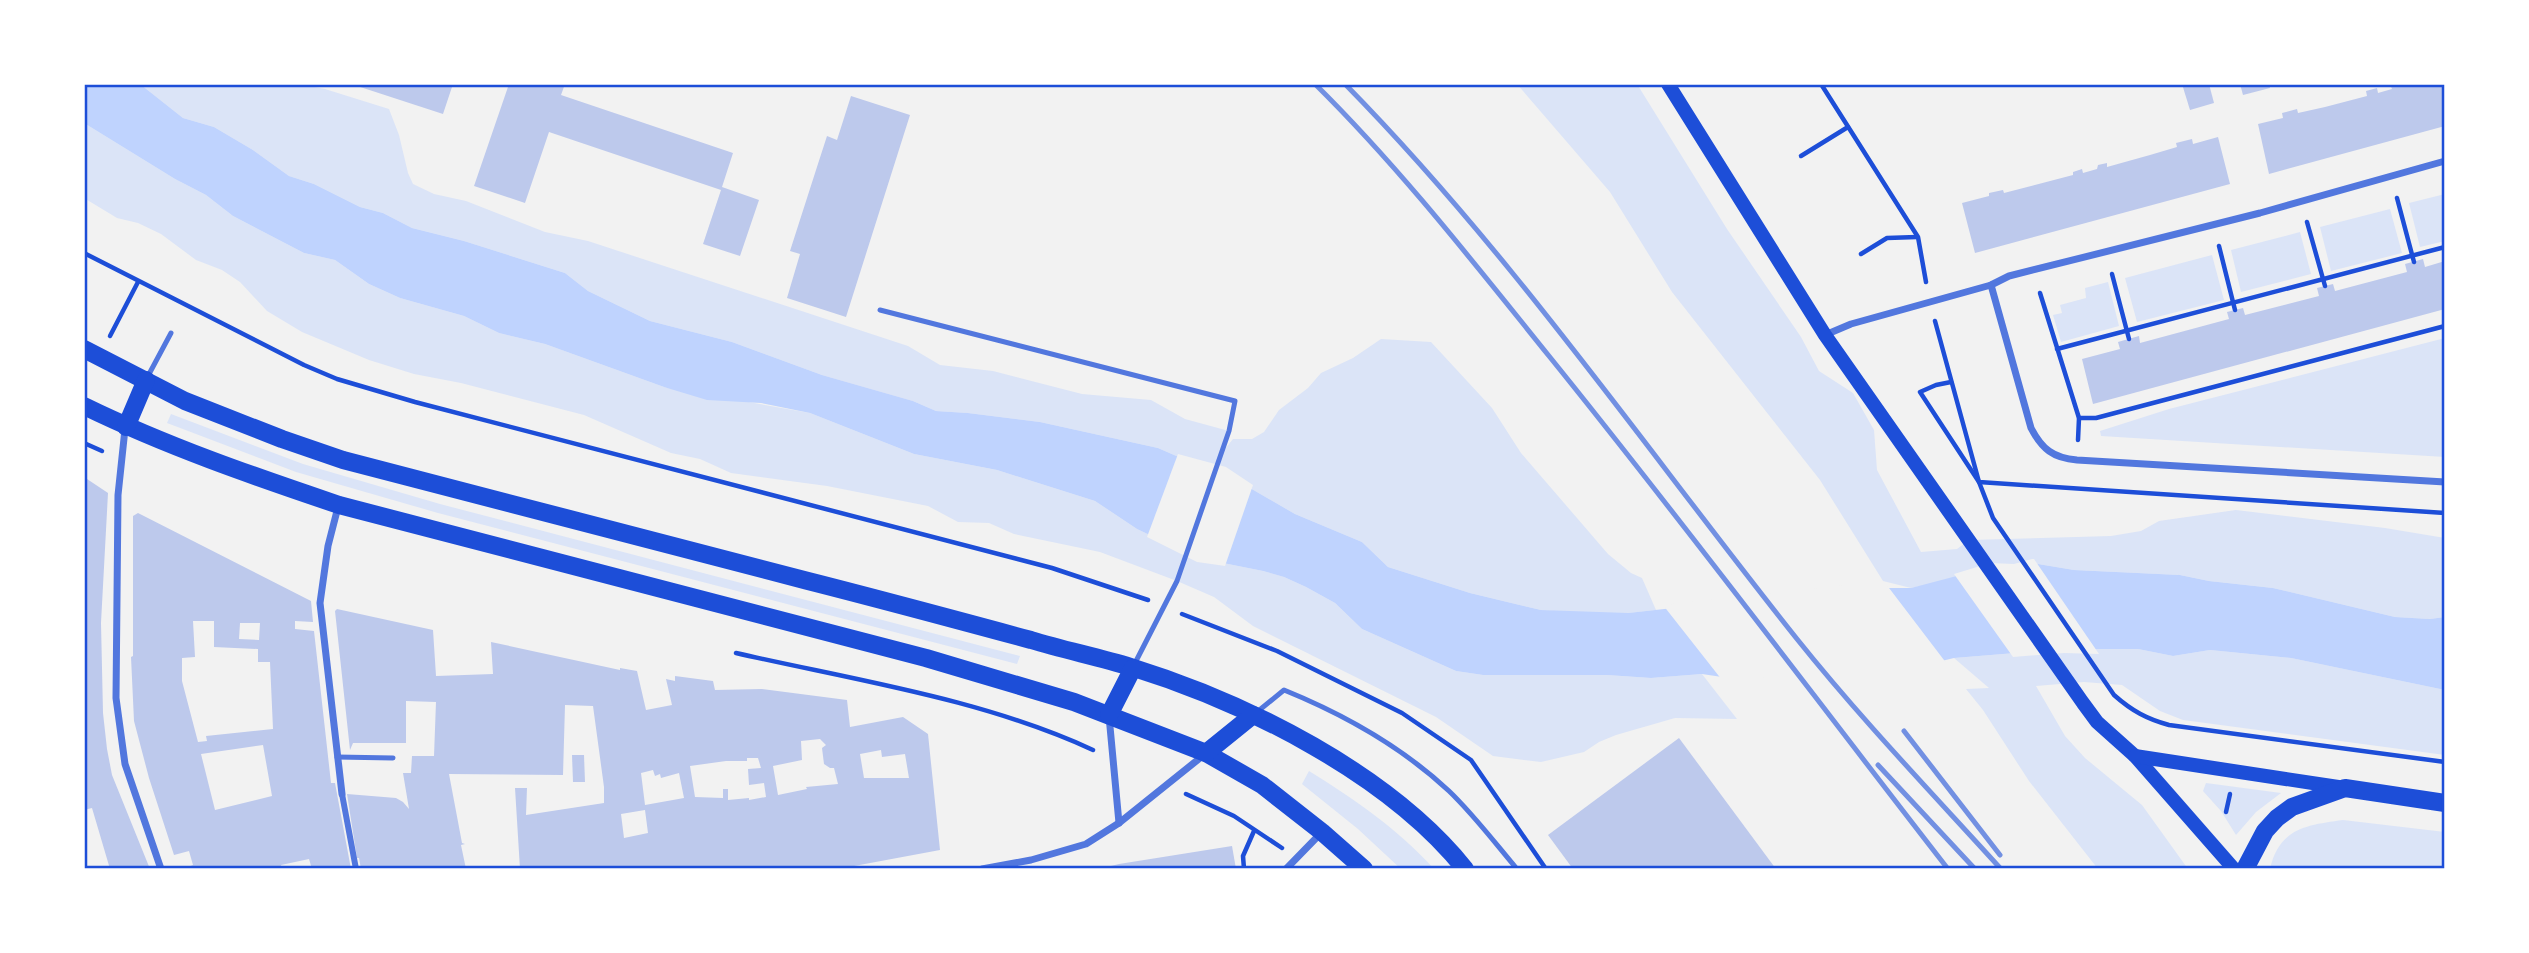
<svg xmlns="http://www.w3.org/2000/svg" width="2529" height="953" font-family="Lato,sans-serif">
<style>
.green{fill:#dbe4f7}
.water{fill:#bfd3fe}
.pier{fill:#f2f2f2}
.building{fill:#bdc9ec;fill-rule:evenodd}
.lines{fill:none;stroke-linecap:round;stroke-linejoin:round}
.path{stroke:#1d4ed8;stroke-width:4.5}
.service{stroke:#5277de;stroke-width:5}
.pedestrian{stroke:#5277de;stroke-width:6}
.minor{stroke:#5277de;stroke-width:7}
.secondary{stroke:#1d4ed8;stroke-width:14}
.primary{stroke:#1d4ed8;stroke-width:18}
.rail{stroke:#7290e2;stroke-width:5}
.neatline{fill:none;stroke:#1d4ed8;stroke-width:2.5}
</style>
<rect width="100%" height="100%" fill="#f2f2f2"/>
<g class="green">
<polygon points="140,84 298,84 325,89 389,109 399,135 408,173 413,184 434,194 466,201 545,232 588,241 908,346 940,365 993,371 1082,394 1151,400 1185,419 1229,431 1221,454 1233,439 1252,439 1264,432 1279,410 1308,388 1321,373 1353,358 1381,339 1431,342 1492,408 1521,453 1608,554 1631,573 1642,578 1656,610 1628,613 1595,614 1541,610 1470,593 1388,567 1362,542 1295,514 1250,488 1158,448 1040,422 968,413 936,411 913,401 822,375 732,342 650,321 588,291 565,273 464,241 412,228 383,213 360,207 314,184 289,176 253,150 214,127 183,118"/>
<polygon points="1517,84 1637,84 1727,229 1801,337 1819,371 1853,393 1874,430 1877,470 1921,552 1957,549 1969,540 2111,536 2141,531 2159,521 2236,510 2385,528 2445,538 2445,617 2430,619 2395,617 2273,588 2209,581 2180,575 2074,570 2032,563 1911,588 1883,581 1820,480 1672,292 1610,192"/>
<polygon points="84,123 175,179 206,195 233,216 304,253 335,260 369,284 400,298 464,316 499,333 545,344 664,387 810,413 914,454 997,470 1095,501 1137,529 1198,558 1263,571 1284,577 1306,587 1335,603 1362,629 1456,671 1483,675 1607,675 1651,678 1702,674 1737,719 1675,718 1616,735 1599,742 1584,752 1541,762 1493,756 1436,717 1279,639 1253,626 1214,597 1177,581 1100,552 1014,534 989,523 958,522 928,506 827,486 731,473 700,459 671,453 584,415 461,383 414,374 369,360 302,332 267,311 240,282 222,270 196,260 161,234 138,223 117,218 84,198"/>
<polygon points="2445,194 2445,241 2420,247 2409,203"/>
<polygon points="2390,209 2402,253 2331,271 2320,227"/>
<polygon points="2300,232 2311,274 2241,292 2231,250"/>
<polygon points="2212,255 2224,300 2137,322 2125,278"/>
<polygon points="2108,282 2119,326 2061,342 2053,315 2062,313 2060,305 2086,298 2085,288"/>
<polygon points="2445,338 2445,457 2101,436 2100,431 2169,409"/>
<polygon points="171,414 303,464 440,504 1020,656 1017,664 438,513 296,472 167,423"/>
<polygon points="2063,649 2138,649 2173,656 2210,650 2291,658 2445,690 2445,755 2183,720 2160,711 2122,685 2084,682 2036,686 2065,736 2085,758 2142,805 2188,869 2098,869 2029,781 1983,710 1966,689 1989,688 1954,658"/>
<path d="M1309,771C1354,799 1398,829 1434,869H1401L1358,829L1302,784Z"/>
<polygon points="2206,783 2281,793 2256,812 2236,835 2221,811 2203,791"/>
<path d="M2343,820L2445,832V869H2270C2279,828 2307,825 2343,820Z"/>
</g>
<polygon class="water" points="84,84 140,84 183,118 214,127 253,150 289,176 314,184 360,207 383,213 412,228 464,241 565,273 588,291 650,321 732,342 822,375 913,401 936,411 968,413 1040,422 1158,448 1250,488 1295,514 1362,542 1388,567 1470,593 1541,610 1628,613 1855,588 1911,588 1991,567 2032,563 2074,570 2180,575 2209,581 2273,588 2395,617 2430,619 2445,617 2445,690 2291,658 2210,650 2173,656 2138,649 2063,649 1954,658 1929,664 1842,664 1772,671 1742,680 1702,674 1651,678 1607,675 1483,675 1456,671 1362,629 1335,603 1306,587 1284,577 1263,571 1198,558 1137,529 1095,501 997,470 914,454 810,413 761,403 707,400 664,387 545,344 499,333 464,316 400,298 369,284 335,260 304,253 233,216 206,195 175,179 84,123"/>
<g class="pier">
<polygon points="1178,454 1226,467 1253,485 1225,566 1197,562 1147,537"/>
<polygon points="2032,559 2034,559 2099,654 2064,653 2013,657 1954,574 1990,563 2014,564"/>
<polygon points="1854,584 1886,584 1947,664 1929,668 1874,673 1842,667 1803,670 1780,679 1771,675 1742,683 1722,680 1663,605"/>
</g>
<g class="building">
<polygon points="351,84 453,84 443,114"/>
<polygon points="509,84 565,84 561,95 733,153 722,187 759,200 740,256 703,244 721,190 549,132 525,203 474,186"/>
<polygon points="2182,84 2209,84 2214,103 2190,110"/>
<polygon points="2240,84 2269,84 2270,88 2243,95"/>
<polygon points="2390,84 2445,84 2445,126 2269,174 2258,124 2283,118 2282,113 2297,109 2298,113 2325,107 2367,96 2366,91 2377,88 2378,93 2392,89"/>
<polygon points="851,96 910,115 846,317 787,298 800,254 790,251 816,170 827,136 837,140"/>
<polygon points="2218,137 2230,184 1975,253 1962,203 1989,196 1989,193 2003,190 2004,193 2073,175 2073,172 2082,169 2083,173 2097,169 2098,165 2107,163 2107,167 2150,155 2177,147 2176,143 2192,139 2193,144"/>
<polygon points="2423,259 2425,267 2445,261 2445,309 2093,404 2082,359 2120,349 2118,342 2139,336 2140,343 2229,319 2227,312 2243,308 2245,315 2319,296 2317,288 2333,284 2335,291 2407,272 2405,264"/>
<polygon points="84,477 108,493 101,623 103,713 107,749 112,775 150,869 110,869 92,808 84,810"/>
<path d="M138,513L311,601L313,622L295,621V629L314,631L331,783H335L351,869H312L309,859L281,865L282,869H183L193,865L189,851L174,855L149,778L134,721L131,657L133,656V516ZM193,621H214V647L258,649V662H270L273,729L206,736L207,741L198,742L182,681V658L195,657ZM240,623H260L259,640L239,639ZM263,745L272,796L215,810L201,754Z"/>
<path d="M337,609L433,630L436,676L493,674L491,642L620,670V668L637,671L646,710L672,705L666,679L675,681V676L713,681L715,690L762,689L847,700L850,727L903,717L928,734L940,850L838,869H520L515,788H527L526,815L604,803V787L593,706L565,705L563,775L449,774L462,843L465,844L461,845L466,869H361L359,858H357L347,794L396,798L403,802L409,809L403,773H411L412,756H434L436,702L406,701V743H353L350,750L335,611ZM820,739L826,745L822,748L824,764L830,768H834L838,784L806,787L807,789L778,795L773,766L802,760L801,741ZM881,750L882,757L905,754L909,778H864L860,754ZM747,758H758L761,768L748,769L749,785L764,783L766,797L749,800V798L728,800V789H723V798L695,797L690,766L726,761H747ZM653,770L655,776L660,774L661,778L679,773L684,798L645,805L641,773ZM645,810L648,833L624,838L621,814Z"/>
<polygon points="1679,738 1776,869 1573,869 1548,835"/>
<polygon points="572,755 584,755 585,782 573,782"/>
<polygon points="1232,846 1236,869 1099,869 1119,864"/>
</g>
<g class="lines">
<g class="path">
<polyline points="1821,84 1918,237 1926,282"/>
<polyline points="1801,156 1848,127"/>
<polyline points="2397,198 2414,262"/>
<polyline points="2307,222 2325,286"/>
<polyline points="2219,246 2235,310"/>
<polyline points="84,253 304,365 337,379 415,402 1052,568 1148,600"/>
<polyline points="1861,254 1887,238 1917,237"/>
<polyline points="2112,274 2129,339"/>
<polyline points="2040,293 2079,418 2078,440"/>
<path d="M1935,321L1979,482L1993,518L2114,695C2132,711 2147,719 2169,725L2445,762"/>
<polyline points="110,336 138,282"/>
<polyline points="2057,349 2445,247"/>
<polyline points="1951,382 1936,385 1920,392 1979,482 2445,513"/>
<polyline points="2079,418 2096,418 2445,326"/>
<polyline points="84,443 102,451"/>
<polyline points="1182,614 1277,651 1402,713 1471,760 1546,869"/>
<path d="M736,653C854,680 983,699 1093,750"/>
<polyline points="1186,794 1234,816 1282,848"/>
<polyline points="2226,812 2230,794"/>
<polyline points="1244,869 1243,856 1254,831"/>
</g>
<g class="service">
<polyline points="880,310 1235,401 1229,431 1177,581 1134,665"/>
<polyline points="148,376 171,333"/>
<path d="M1257,712L1284,690C1343,714 1403,748 1449,791C1474,815 1495,843 1517,869"/>
<polyline points="337,757 393,758"/>
</g>
<polyline class="pedestrian" points="342,794 356,869"/>
<g class="minor">
<path d="M1991,285L2031,428C2042,449 2053,458 2077,460L2445,482"/>
<polyline points="1825,335 1851,324 1991,285 2009,276 2260,213 2445,161"/>
<polyline points="125,429 118,495 116,698 125,764 161,869"/>
<polyline points="338,507 328,546 320,603 342,794"/>
<polyline points="1109,716 1119,823"/>
<polyline points="982,869 1031,860 1086,844 1119,823 1205,754"/>
<polyline points="1286,869 1322,832"/>
</g>
<g class="secondary">
<polyline points="1668,84 1825,335 2083,703 2097,722 2135,756 2234,869"/>
<polyline points="2135,756 2345,788"/>
</g>
<g class="primary">
<path d="M84,349L185,401L282,439L343,460C498,500 653,540 808,581C883,600 957,620 1031,640C1064,650 1098,657 1131,667C1247,703 1389,774 1465,869"/>
<path d="M84,406C166,446 253,476 339,505L926,658L1074,702L1206,753L1262,785L1322,832L1364,869"/>
<polyline points="126,427 146,380"/>
<polyline points="1109,715 1133,668"/>
<polyline points="1206,753 1253,715"/>
<polyline points="2245,869 2265,831 2277,818 2292,807 2345,788 2445,803"/>
</g>
<g class="rail">
<path d="M1315,84C1400,168 1474,263 1549,356C1685,524 1815,698 1948,869"/>
<path d="M1345,84C1513,255 1648,452 1797,639C1861,719 1932,793 2001,869"/>
<polyline points="1904,731 2000,855"/>
<polyline points="1878,765 1975,869"/>
</g>
</g>
<rect width="2529" height="953" fill="none" stroke="#ffffff" stroke-width="172"/>
<rect x="86" y="86" width="2357" height="781" class="neatline"/>
</svg>
